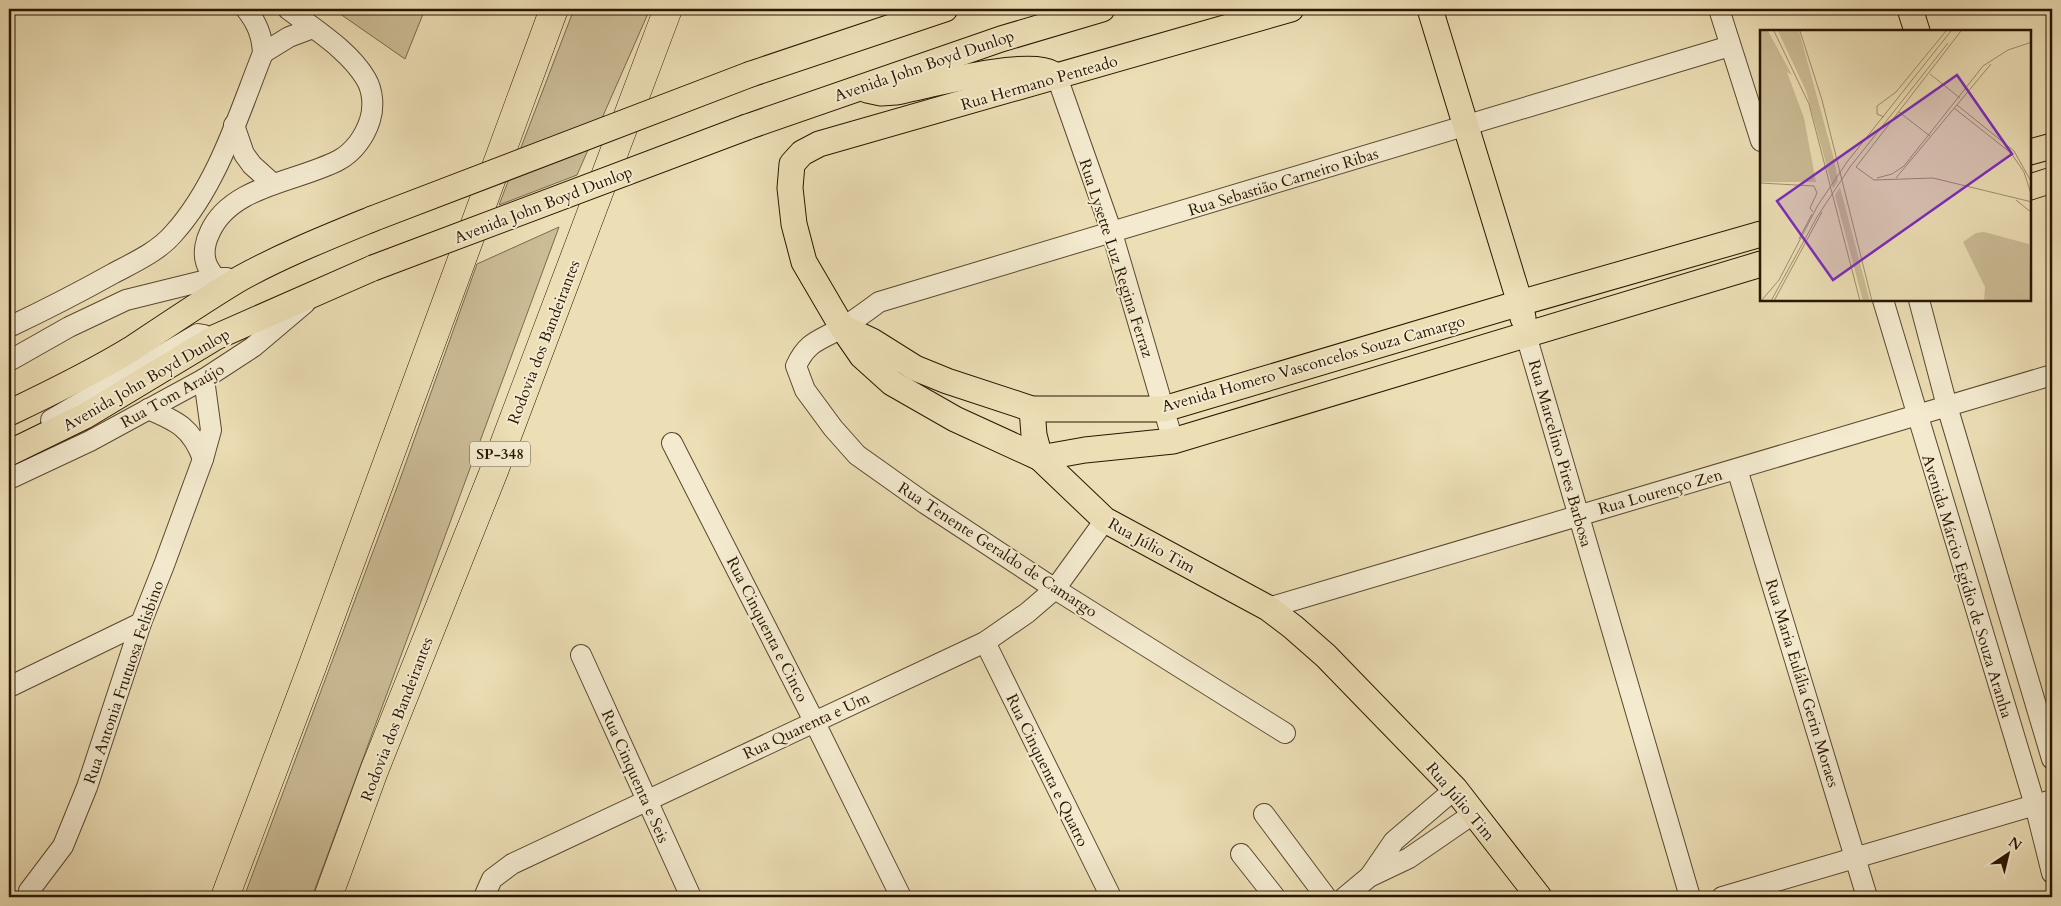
<svg xmlns="http://www.w3.org/2000/svg" width="2061" height="906" font-family="Cardo,serif">
<style>
.green{fill:#cbbc96;stroke:#7a694c}
.lines{fill:none;stroke-linecap:round;stroke-linejoin:round}
.minor-casing{stroke:#5a482e;stroke-width:22}
.major-casing{stroke:#291601;stroke-width:27}
.highway-casing{stroke:#291601;stroke-width:29}
.minor{stroke:#f3eacf;stroke-width:20}
.major{stroke:#ecdeb5;stroke-width:25}
.highway{stroke:#ecdeb5;stroke-width:28}
.major-bridge-casing{stroke:#291601;stroke-width:27;stroke-linecap:butt}
.major-bridge{stroke:#ecdeb5;stroke-width:25}
.labels{text-anchor:middle;stroke-width:4;stroke-linejoin:round;paint-order:stroke}
.shield{fill:#f3eacf;stroke:#66563f;stroke-width:1}
.shield-label{font-size:15px;font-weight:bold;fill:#291601}
.street-label{font-size:16px;fill:#291601;stroke:#f3eacf}
.inset-road{fill:none;stroke:#9e8e6d;stroke-width:1}
.view{fill:#7b2cbf;fill-opacity:0.15;stroke:#7b2cbf;stroke-width:2.5}
.inset-edge{fill:none;stroke:#291601;stroke-width:2.5}
</style>
<rect width="100%" height="100%" fill="#ecdeb5"/>
<filter id="stains"><feTurbulence type="fractalNoise" baseFrequency=".004" numOctaves="4"/><feColorMatrix values="0 0 0 0 .2 0 0 0 0 .09 0 0 0 0 .02 0 0 0 .5 -.17"/></filter>
<radialGradient id="worn" r=".72"><stop offset=".6" stop-color="#630" stop-opacity="0"/><stop offset="1" stop-color="#630" stop-opacity=".3"/></radialGradient>
<g class="green">
<polygon points="333,9 425,9 405,59"/>
<polygon points="574,9 650,9 577,175 499,205"/>
<polygon points="559,227 312,897 244,897 399,482 477,264"/>
</g>
<g class="lines">
<g class="minor-casing">
<g id="minor">
<polyline points="1719,9 1761,141"/>
<polyline points="263,53 289,37 313,28"/>
<polyline points="1057,77 1112,233 1173,441"/>
<polyline points="234,125 244,154 252,165 273,184"/>
<path d="M215,278C212,273 207,267 206,262C203,252 206,240 210,232C231,185 298,182 339,160C354,152 365,136 370,120C374,107 373,91 366,79C349,50 314,29 288,9"/>
<polyline points="1883,300 2035,805 2052,873"/>
<polyline points="1919,300 1947,406 2052,759"/>
<path d="M9,327C45,310 80,292 114,273C135,262 159,251 174,233C218,184 239,113 263,53C262,35 257,23 246,9"/>
<polyline points="1526,335 1690,897"/>
<polyline points="9,361 69,327 126,300 215,278 227,278"/>
<path d="M148,409C177,421 192,428 203,459"/>
<polyline points="51,420 198,334 204,335"/>
<polyline points="672,443 814,721 901,897"/>
<polyline points="1737,469 1867,897"/>
<polyline points="9,479 90,441 204,379 253,347 305,303"/>
<polyline points="1268,608 2052,375"/>
<polyline points="985,642 1111,897"/>
<polyline points="581,655 691,897"/>
<polyline points="9,687 141,623"/>
<path d="M1285,733L1055,589L926,504L857,455L833,428L805,390L796,366C808,340 820,341 843,327C855,320 867,311 879,302L1730,46"/>
<polyline points="1264,814 1326,897"/>
<polyline points="1241,854 1275,897"/>
<polyline points="1370,876 1394,841 1455,789"/>
<polyline points="28,897 29,891 63,846 87,787 141,623 164,565 203,459 211,430 204,379"/>
<polyline points="484,897 492,879 512,864 985,642 1027,613 1055,589 1105,520"/>
<polyline points="1345,897 1369,877 1409,858 1473,814"/>
<polyline points="1722,897 2052,800"/>
</g>
</g>
<g class="major-casing">
<g id="major">
<polyline points="1291,9 819,144 802,153 792,164 790,188 794,224 804,262 842,327 862,356 892,383 955,419 1040,458 1105,520 1268,608 1293,627 1326,656 1455,789 1539,897"/>
<polyline points="1430,9 1520,303 1523,318"/>
<polyline points="1910,9 1917,31"/>
<polyline points="751,74 945,9"/>
<path d="M867,90L881,93L896,92C926,86 1028,59 1051,73"/>
<polyline points="747,127 1001,39 1102,9"/>
<polyline points="2030,152 2052,146"/>
<polyline points="2030,187 2052,180"/>
<polyline points="842,327 872,341 915,368 947,381 1032,409 1164,409 1520,303 1761,234"/>
<polyline points="1032,409 1034,435 1040,458"/>
<path d="M9,413C51,393 94,372 133,348C169,324 204,300 241,278C283,255 328,237 372,219"/>
<polyline points="9,453 85,416 216,337 373,268"/>
<polyline points="1040,458 1085,450 1173,441 1761,264"/>
</g>
</g>
<g class="highway-casing">
<g id="highway">
<polyline points="225,897 312,667 554,9"/>
<polyline points="328,897 374,771 494,471 668,9"/>
</g>
</g>
<use href="#minor" class="minor"/>
<use href="#major" class="major"/>
<use href="#highway" class="highway"/>
<g class="major-bridge-casing">
<g id="major-bridge">
<polyline points="372,219 751,74"/>
<polyline points="373,268 747,127"/>
</g>
</g>
<use href="#major-bridge" class="major-bridge"/>
</g>
<g class="labels">
<rect class="shield" x="470" y="441.5" width="60" height="25" rx="4"/>
<g class="shield-label">
<text x="500" y="459">SP-348</text>
</g>
<g class="street-label">
<text transform="translate(924 65) rotate(-19)" y="6">Avenida John Boyd Dunlop</text>
<text transform="translate(1039 82) rotate(-16)" y="6">Rua Hermano Penteado</text>
<text transform="translate(1283 181) rotate(-17)" y="6">Rua Sebastião Carneiro Ribas</text>
<text transform="translate(543 204) rotate(-21)" y="6">Avenida John Boyd Dunlop</text>
<text transform="translate(1117 258) rotate(72)" y="6">Rua Lysette Luz Regina Ferraz</text>
<text transform="translate(543 342) rotate(-69)" y="6">Rodovia dos Bandeirantes</text>
<text transform="translate(1313 363) rotate(-16)" y="6">Avenida Homero Vasconcelos Souza Camargo</text>
<text transform="translate(146 379) rotate(-30)" y="6">Avenida John Boyd Dunlop</text>
<text transform="translate(172 395) rotate(-29)" y="6">Rua Tom Araújo</text>
<text transform="translate(1561 453) rotate(74)" y="6">Rua Marcelino Pires Barbosa</text>
<text transform="translate(1660 491) rotate(-16)" y="6">Rua Lourenço Zen</text>
<text transform="translate(1152 545) rotate(29)" y="6">Rua Júlio Tim</text>
<text transform="translate(998 549) rotate(33)" y="6">Rua Tenente Geraldo de Camargo</text>
<text transform="translate(1968 586) rotate(73)" y="6">Avenida Márcio Egídio de Souza Aranha</text>
<text transform="translate(768 629) rotate(63)" y="6">Rua Cinquenta e Cinco</text>
<text transform="translate(123 682) rotate(-71)" y="6">Rua Antonia Frutuosa Felisbino</text>
<text transform="translate(1803 683) rotate(73)" y="6">Rua Maria Eulália Gerin Moraes</text>
<text transform="translate(396 719) rotate(-69)" y="6">Rodovia dos Bandeirantes</text>
<text transform="translate(806 725) rotate(-25)" y="6">Rua Quarenta e Um</text>
<text transform="translate(1048 770) rotate(64)" y="6">Rua Cinquenta e Quatro</text>
<text transform="translate(636 776) rotate(66)" y="6">Rua Cinquenta e Seis</text>
<text transform="translate(1461 801) rotate(50)" y="6">Rua Júlio Tim</text>
</g>
</g>
<g transform="translate(1760 30)">
<rect width="271" height="271" fill="#ecdeb5"/>
<path d="M0,1H8L32,45L27,42L44,88L56,152H0ZM18,1H39L74,129L78,151L73,159L46,61ZM80,157L110,271H103L75,165ZM224,202L269,214L271,271H224L225,257L203,212L216,203Z" fill="#cbbc96"/>
<path class="inset-road" d="M14,1L49,74L100,271M40,1L62,70L112,271M201,1L96,137L114,150L173,148L272,172M170,44L200,68M197,75L254,121L272,153M194,78L251,123L264,142L272,167M139,82L170,106M124,87L117,84V76L136,62L186,1M117,148L132,144L144,136L223,36L248,20L272,12M136,148L231,34M0,153L54,156L57,163L50,178L53,182M256,170L272,183M39,209L52,184M1,271L19,250L58,175L87,132L191,1M11,271L57,187L90,137L188,13M14,271L62,182"/>
<path class="view" d="M197,45L252,124L73,250L17,171Z"/>
<rect width="271" height="271" class="inset-edge"/>
</g>
<rect width="2061" height="906" fill="none" stroke="#ecdeb5" stroke-width="30"/>
<rect x="10" y="10" width="2041" height="886" fill="none" stroke="#291601" stroke-width="2.5"/>
<rect x="15" y="15" width="2031" height="876" fill="none" stroke="#291601"/>
<g transform="translate(2008 854) rotate(35)" stroke="#f3eacf" stroke-width="4" paint-order="stroke">
<path d="M0-4L9 19L0 12L-9 19Z" fill="#291601"/>
<text y="-8" font-size="14" font-weight="bold" text-anchor="middle" fill="#291601">N</text>
</g>
<rect width="100%" height="100%" filter="url(#stains)"/>
<rect width="100%" height="100%" fill="url(#worn)"/>
</svg>
